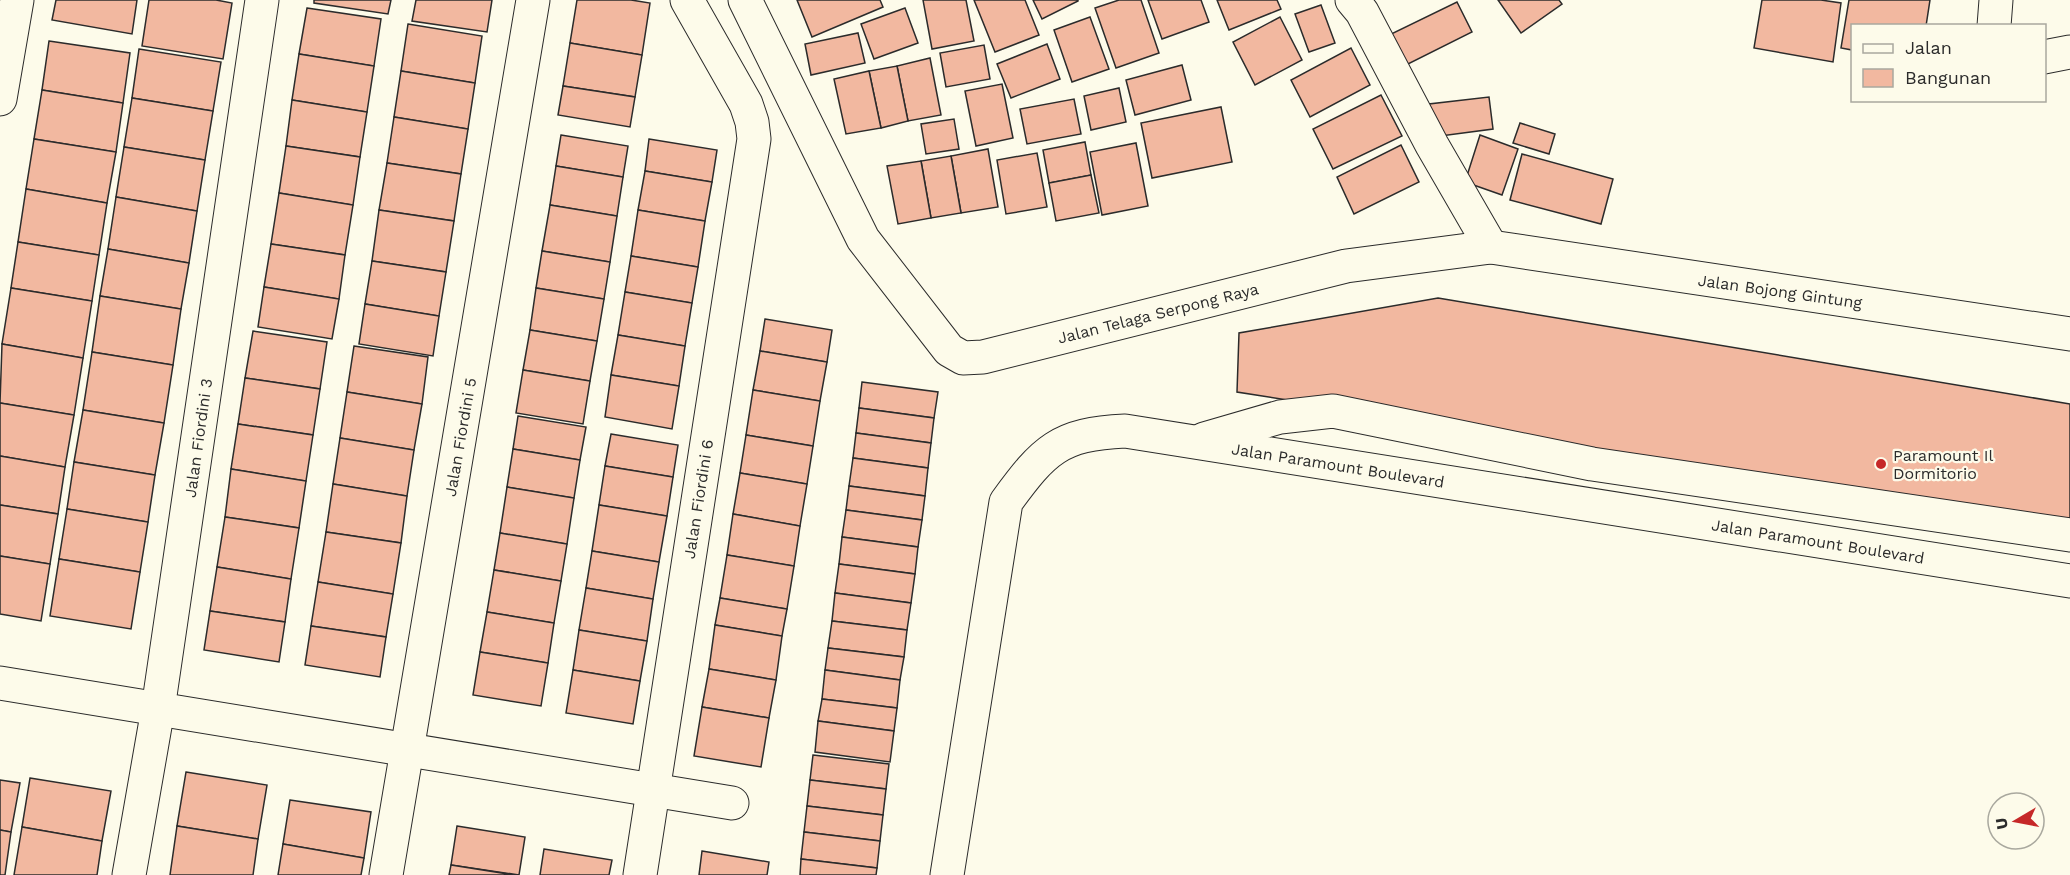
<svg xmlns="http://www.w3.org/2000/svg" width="2070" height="875" font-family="'Work Sans',sans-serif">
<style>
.building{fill:#f2b8a0;stroke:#2b2b2b;stroke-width:1.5}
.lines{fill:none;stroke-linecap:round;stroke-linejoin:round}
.minor-casing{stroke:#2b2b2b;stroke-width:35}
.minor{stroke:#fdfbea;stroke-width:33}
.poi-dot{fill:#c62828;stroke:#fdfbea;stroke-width:2}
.labels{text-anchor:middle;stroke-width:4.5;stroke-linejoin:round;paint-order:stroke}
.street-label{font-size:16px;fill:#2b2b2b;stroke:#fdfbea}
.poi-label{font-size:16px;fill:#2b2b2b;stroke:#fdfbea;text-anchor:start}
</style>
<rect width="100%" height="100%" fill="#fdfbea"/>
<g class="building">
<polygon points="56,0 137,0 132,34 52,20"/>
<polygon points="149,0 216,0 232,3 223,59 142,46"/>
<polygon points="314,0 391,0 388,14 314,3"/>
<polygon points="416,0 492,0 487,32 412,21"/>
<polygon points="577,0 631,0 650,3 642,55 570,43"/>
<polygon points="797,0 880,0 883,7 812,37"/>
<polygon points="923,0 966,0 974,41 932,49"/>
<polygon points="974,0 1025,0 1039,35 995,52"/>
<polygon points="1033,0 1078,0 1078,1 1042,19"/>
<polygon points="1119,0 1141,0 1159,53 1116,68 1095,8"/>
<polygon points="1148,0 1201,0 1209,22 1162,39"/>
<polygon points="1217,0 1277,0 1281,9 1229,30"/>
<polygon points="1498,0 1559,0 1562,4 1521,33"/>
<polygon points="1762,0 1821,0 1841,3 1833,62 1754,48"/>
<polygon points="1849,0 1930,0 1926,26 1852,26 1852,50 1841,48"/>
<polygon points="1457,2 1472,32 1402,67 1387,36"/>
<polygon points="1321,5 1335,43 1309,52 1295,14"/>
<polygon points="307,8 381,19 374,66 299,54"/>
<polygon points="905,8 918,43 874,59 861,24"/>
<polygon points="1090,17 1109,69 1072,82 1054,30"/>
<polygon points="1280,17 1302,60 1255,85 1233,42"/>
<polygon points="408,24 482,36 475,83 401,71"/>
<polygon points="858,33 865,63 811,75 805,44"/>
<polygon points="49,41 130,53 123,103 42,90"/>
<polygon points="570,43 642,55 635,97 563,86"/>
<polygon points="1047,44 1060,79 1011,98 997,64"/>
<polygon points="984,45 990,79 946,87 940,53"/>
<polygon points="1351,48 1370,85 1310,117 1291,80"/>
<polygon points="139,49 221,62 213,111 132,98"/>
<polygon points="299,54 374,66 367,112 292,100"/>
<polygon points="930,58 941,115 908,121 897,66"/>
<polygon points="1182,65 1191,100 1135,115 1126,80"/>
<polygon points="897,66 908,121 881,128 869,71"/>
<polygon points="401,71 475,83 468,129 394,117"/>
<polygon points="869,71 881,128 846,134 834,79"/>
<polygon points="1002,84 1013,138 976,146 965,91"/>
<polygon points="563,86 635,97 630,127 558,115"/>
<polygon points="1119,88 1126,122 1091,130 1084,96"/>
<polygon points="42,90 123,103 116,152 34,139"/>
<polygon points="1381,95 1402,136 1333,169 1313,129"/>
<polygon points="1489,97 1493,129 1433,137 1429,104"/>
<polygon points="132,98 213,111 205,160 124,147"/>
<polygon points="1074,99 1081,134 1027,144 1020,109"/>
<polygon points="292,100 367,112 360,157 286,146"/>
<polygon points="1221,107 1232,162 1152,178 1141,123"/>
<polygon points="394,117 468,129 461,174 387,163"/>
<polygon points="954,119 959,149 926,154 921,124"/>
<polygon points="1520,123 1555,134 1549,154 1513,143"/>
<polygon points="561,135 628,146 623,177 556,166"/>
<polygon points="1480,135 1518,149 1502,195 1465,182"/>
<polygon points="34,139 116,152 107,203 26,189"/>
<polygon points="649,139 717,150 712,182 645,171"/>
<polygon points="1085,142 1091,175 1049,183 1043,150"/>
<polygon points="1136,143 1148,206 1102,215 1090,152"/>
<polygon points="1401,145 1419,182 1354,214 1337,177"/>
<polygon points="286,146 360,157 353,205 279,193"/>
<polygon points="124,147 205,160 197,211 116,197"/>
<polygon points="988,149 998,207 961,213 951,156"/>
<polygon points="1037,153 1047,207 1006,214 997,160"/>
<polygon points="1522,154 1613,179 1601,224 1510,200"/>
<polygon points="951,156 961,213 931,218 921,161"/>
<polygon points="921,161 931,218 898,224 887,166"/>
<polygon points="387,163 461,174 454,221 379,210"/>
<polygon points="556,166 623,177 617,216 550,205"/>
<polygon points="645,171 712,182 705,221 638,210"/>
<polygon points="1091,175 1099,213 1056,221 1049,183"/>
<polygon points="26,189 107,203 99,255 18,242"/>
<polygon points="279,193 353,205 345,255 271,244"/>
<polygon points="116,197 197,211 189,263 108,249"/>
<polygon points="550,205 617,216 610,262 542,251"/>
<polygon points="379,210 454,221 446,272 372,261"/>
<polygon points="638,210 705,221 698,267 631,256"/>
<polygon points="18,242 99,255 92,301 11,288"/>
<polygon points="271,244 345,255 339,299 264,287"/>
<polygon points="108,249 189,263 181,309 100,296"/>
<polygon points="542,251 610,262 604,299 536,288"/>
<polygon points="631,256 698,267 692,303 625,292"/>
<polygon points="372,261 446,272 439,316 365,304"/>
<polygon points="264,287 339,299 332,339 258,327"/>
<polygon points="11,288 92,301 83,358 2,344"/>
<polygon points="536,288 604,299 597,341 530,330"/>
<polygon points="625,292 692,303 685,346 618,335"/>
<polygon points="100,296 181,309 173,365 92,352"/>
<polygon points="1438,298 2070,404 2070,524 1237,392 1239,333"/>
<polygon points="365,304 439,316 433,356 359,344"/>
<polygon points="765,319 832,330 827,362 760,351"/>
<polygon points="530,330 597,341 590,381 523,370"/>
<polygon points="253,331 327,342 320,389 245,378"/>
<polygon points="618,335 685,346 679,386 611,375"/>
<polygon points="2,344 83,358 74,415 0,403"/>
<polygon points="354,346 428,357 422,404 347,392"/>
<polygon points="760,351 827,362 820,401 753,390"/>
<polygon points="92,352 173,365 164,423 83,410"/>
<polygon points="523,370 590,381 583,424 516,413"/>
<polygon points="611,375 679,386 672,429 605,417"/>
<polygon points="245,378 320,389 313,435 238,424"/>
<polygon points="862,382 938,392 934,418 859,408"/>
<polygon points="753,390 820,401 813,446 746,435"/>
<polygon points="347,392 422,404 414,450 340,438"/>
<polygon points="0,403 74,415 65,467 0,456"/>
<polygon points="859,408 934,418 931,443 856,433"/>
<polygon points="83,410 164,423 155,475 74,462"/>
<polygon points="518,416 586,427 580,460 513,449"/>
<polygon points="238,424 313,435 306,481 231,469"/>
<polygon points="856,433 931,443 928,468 853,458"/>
<polygon points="611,434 678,445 673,477 605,466"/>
<polygon points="746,435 813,446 807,484 740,473"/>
<polygon points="340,438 414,450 407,496 333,484"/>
<polygon points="513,449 580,460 574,498 507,487"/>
<polygon points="0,456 65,467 58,514 0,505"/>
<polygon points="853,458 928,468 925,496 849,486"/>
<polygon points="74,462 155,475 148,522 67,509"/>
<polygon points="605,466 673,477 667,516 599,505"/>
<polygon points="231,469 306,481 299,528 225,517"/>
<polygon points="740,473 807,484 800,526 733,514"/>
<polygon points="333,484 407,496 401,543 326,532"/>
<polygon points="849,486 925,496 922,520 846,510"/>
<polygon points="507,487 574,498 567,544 500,533"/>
<polygon points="0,505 58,514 50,564 0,556"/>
<polygon points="599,505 667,516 659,562 592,551"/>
<polygon points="67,509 148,522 140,572 59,559"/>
<polygon points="846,510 922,520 918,547 842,537"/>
<polygon points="733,514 800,526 794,566 727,555"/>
<polygon points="225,517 299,528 291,579 217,567"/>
<polygon points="326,532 401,543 393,594 318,582"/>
<polygon points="500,533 567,544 561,581 494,570"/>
<polygon points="842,537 918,547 915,574 839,564"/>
<polygon points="592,551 659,562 653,599 586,588"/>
<polygon points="727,555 794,566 787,609 720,598"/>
<polygon points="0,556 50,564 41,621 0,614"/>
<polygon points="59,559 140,572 131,629 50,616"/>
<polygon points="839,564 915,574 911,603 835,593"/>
<polygon points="217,567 291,579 285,622 210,611"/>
<polygon points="494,570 561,581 554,623 487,612"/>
<polygon points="318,582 393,594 386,637 311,626"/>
<polygon points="586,588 653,599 647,641 579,630"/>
<polygon points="835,593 911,603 907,630 832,621"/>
<polygon points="720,598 787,609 782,636 715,625"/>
<polygon points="210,611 285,622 279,662 204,650"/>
<polygon points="487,612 554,623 548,663 480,652"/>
<polygon points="832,621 907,630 904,657 828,648"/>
<polygon points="715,625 782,636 776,680 709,669"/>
<polygon points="311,626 386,637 380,677 305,665"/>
<polygon points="579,630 647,641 640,681 573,670"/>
<polygon points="828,648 904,657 900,680 825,670"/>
<polygon points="480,652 548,663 541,706 473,695"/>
<polygon points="709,669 776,680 769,718 702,707"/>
<polygon points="573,670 640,681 633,724 566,713"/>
<polygon points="825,670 900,680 897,708 822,699"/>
<polygon points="822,699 897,708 894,731 818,721"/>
<polygon points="702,707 769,718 761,767 694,756"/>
<polygon points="818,721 894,731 890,762 815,752"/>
<polygon points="813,755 889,764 886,789 810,780"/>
<polygon points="186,772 267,785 258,839 177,826"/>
<polygon points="30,778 111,791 102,841 22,827"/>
<polygon points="0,780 20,783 11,832 0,830"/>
<polygon points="810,780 886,789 883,815 807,806"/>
<polygon points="290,800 371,812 364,858 283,844"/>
<polygon points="807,806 883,815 880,841 804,832"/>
<polygon points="177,826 258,839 253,875 170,875"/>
<polygon points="457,826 525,837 519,875 451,865"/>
<polygon points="22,827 102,841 97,875 14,875"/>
<polygon points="0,830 11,832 5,875 0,875"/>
<polygon points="804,832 880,841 877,868 801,859"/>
<polygon points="283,844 364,858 361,875 278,875"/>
<polygon points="544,849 612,860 609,875 540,875"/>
<polygon points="702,851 769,862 767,875 699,875"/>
<polygon points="801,859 877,868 876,875 800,875"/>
<polygon points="451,865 514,875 449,875"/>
</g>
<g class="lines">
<g class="minor-casing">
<g id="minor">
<polyline points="745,0 863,239 949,350 963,358 983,357 1346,266 1491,247 1432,145 1362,12 1352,0"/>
<polyline points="1994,26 1996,0"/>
<polyline points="2044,57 2070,52"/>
<polyline points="0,99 17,0"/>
<polyline points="1491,247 2070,334"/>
<polyline points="1204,439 1280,417 1333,411 1592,464 2070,535"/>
<polyline points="0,683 732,803"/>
<polyline points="129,875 158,709 262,0"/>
<polyline points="386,875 533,0"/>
<polyline points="640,875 754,139 752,122 746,104 687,0"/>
<path d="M947,875L1006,502C1044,450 1059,434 1125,431L2070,581"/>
</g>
</g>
<use href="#minor" class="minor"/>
</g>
<circle class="poi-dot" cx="1881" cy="464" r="6"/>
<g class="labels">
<g class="street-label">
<text transform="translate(1780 291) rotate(8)" y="6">Jalan Bojong Gintung</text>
<text transform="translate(1158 313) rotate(-14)" y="6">Jalan Telaga Serpong Raya</text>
<text transform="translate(460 437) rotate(-80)" y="6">Jalan Fiordini 5</text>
<text transform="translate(198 438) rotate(-82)" y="6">Jalan Fiordini 3</text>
<text transform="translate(1338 465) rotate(9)" y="6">Jalan Paramount Boulevard</text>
<text transform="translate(698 499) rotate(-81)" y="6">Jalan Fiordini 6</text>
<text transform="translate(1818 541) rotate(9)" y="6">Jalan Paramount Boulevard</text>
</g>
<g class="poi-label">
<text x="1893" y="461">Paramount Il<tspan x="1893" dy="18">Dormitorio</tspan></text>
</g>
</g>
<rect x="1851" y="24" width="195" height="78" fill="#fdfbea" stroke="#a9a89e" stroke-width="1.5"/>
<rect x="1863" y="44" width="30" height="9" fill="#fdfbea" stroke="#a9a89e" stroke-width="1.5"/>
<text x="1905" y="54" font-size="18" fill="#2b2b2b">Jalan</text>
<rect x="1863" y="69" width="30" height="18" fill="#f2b8a0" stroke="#a9a89e" stroke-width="1.5"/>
<text x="1905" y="84" font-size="18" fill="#2b2b2b">Bangunan</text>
<g transform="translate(2016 821) rotate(260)"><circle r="28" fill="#fdfbea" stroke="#a9a89e" stroke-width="1.5"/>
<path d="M0-4.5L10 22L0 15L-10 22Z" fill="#c62828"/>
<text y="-9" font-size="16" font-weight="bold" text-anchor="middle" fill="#2b2b2b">U</text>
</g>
</svg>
